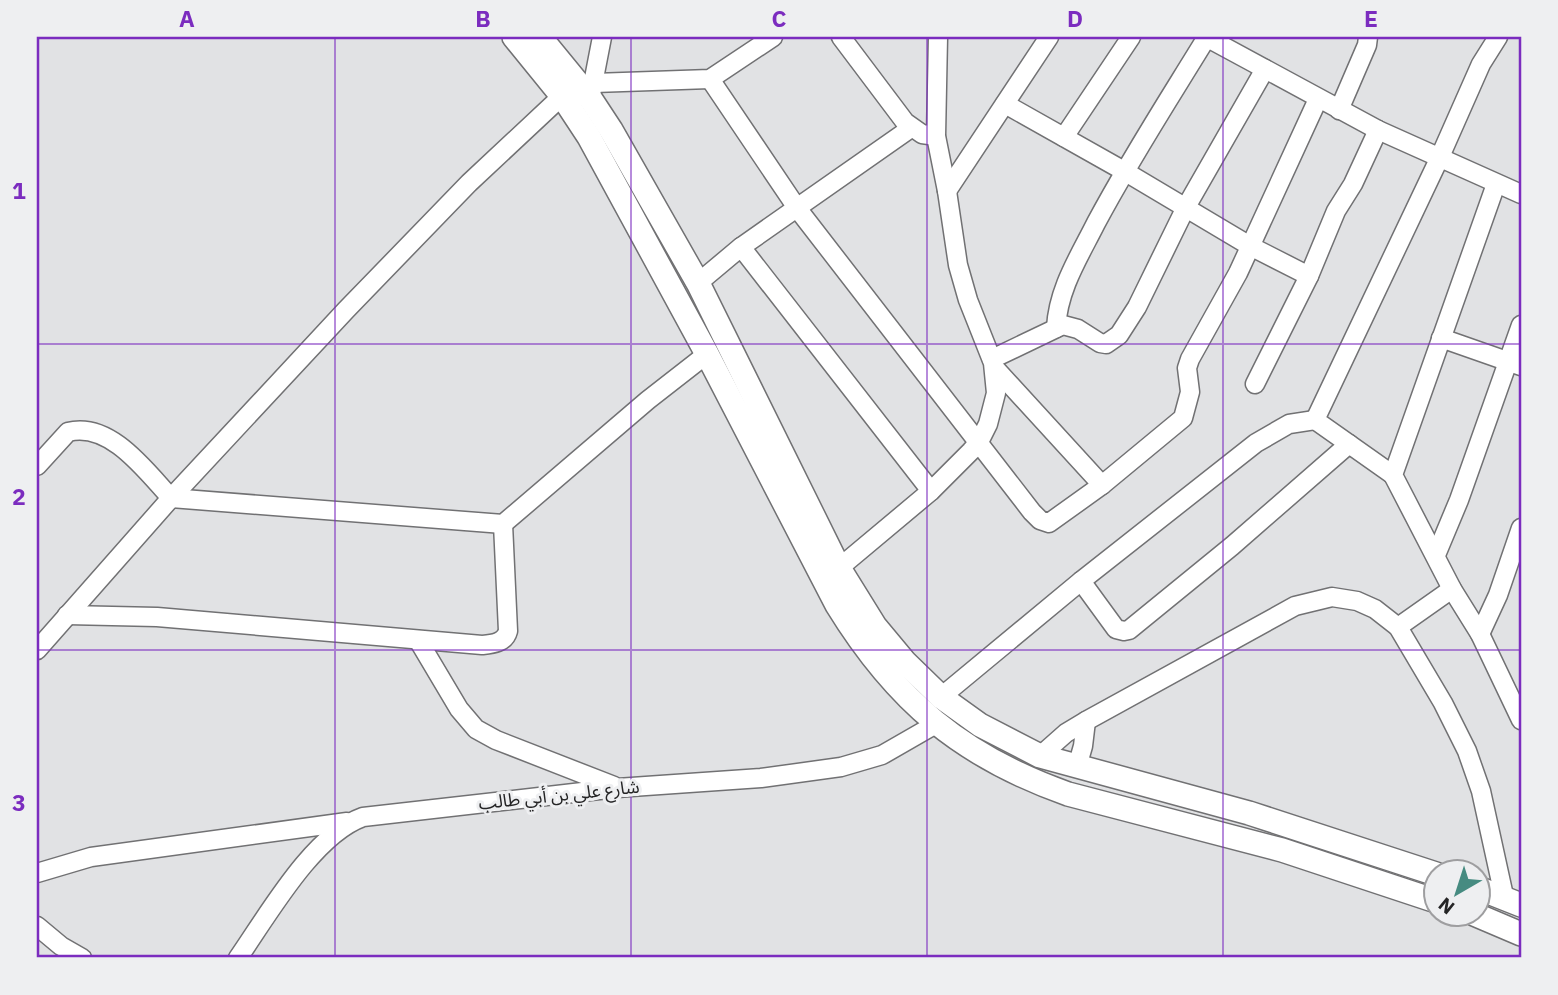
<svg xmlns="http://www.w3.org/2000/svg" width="1558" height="995" font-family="'IBM Plex Sans','Noto Sans Arabic',sans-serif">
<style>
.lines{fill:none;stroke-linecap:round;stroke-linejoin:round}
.minor-casing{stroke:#717173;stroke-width:21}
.major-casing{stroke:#717173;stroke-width:26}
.minor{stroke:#fff;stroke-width:18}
.major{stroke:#fff;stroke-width:23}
.grid{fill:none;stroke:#7b2cbf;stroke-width:2;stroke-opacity:0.55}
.labels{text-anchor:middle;stroke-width:6;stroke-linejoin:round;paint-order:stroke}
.street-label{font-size:18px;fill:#252526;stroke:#eeeff1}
.neatline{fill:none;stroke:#7b2cbf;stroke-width:2.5}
.grid-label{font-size:23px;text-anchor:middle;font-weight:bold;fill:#7b2cbf}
</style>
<rect width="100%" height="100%" fill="#e1e2e4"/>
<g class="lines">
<g class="minor-casing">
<g id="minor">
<polyline points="841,37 905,122 922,134 936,136"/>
<polyline points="1206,37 1378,130 1521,194"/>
<polyline points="710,79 797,208 1032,512 1040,520 1049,523 1102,485 1183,418 1190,392 1187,368 1190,359 1238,273 1318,99"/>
<polyline points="594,83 710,79 773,37"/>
<polyline points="591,94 602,37"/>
<polyline points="1005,104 1124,171 1250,246 1309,276"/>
<polyline points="1339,110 1367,45 1368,37"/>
<polyline points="1064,137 1131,37"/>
<polyline points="1496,184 1393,475 1452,589 1480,634 1521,720"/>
<polyline points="947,191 1049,37"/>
<polyline points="741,247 911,128"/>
<polyline points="698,283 741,247 931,491"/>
<path d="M1056,328C1058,289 1079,257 1096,223C1130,159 1169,99 1207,37"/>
<polyline points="1441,338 1521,366"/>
<polyline points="992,359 1063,325 1078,329 1100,343 1106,344 1119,335 1137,307 1186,207 1265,69"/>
<polyline points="994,367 1102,485"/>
<polyline points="1255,384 1309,276 1336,211 1353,184 1378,130"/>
<path d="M37,466L68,432C110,421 146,471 171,498L503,524L648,400L707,354"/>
<polyline points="1393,475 1315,420 1439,159 1481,64 1498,37"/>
<polyline points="1436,555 1459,500 1521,325"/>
<polyline points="839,568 931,491 971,451 979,442 988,424 996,393 993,363 968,300 958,265 947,191 936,136 938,37"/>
<polyline points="1081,581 1116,629 1124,631 1129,630 1232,546 1349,444"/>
<path d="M67,615L157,617L482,645C492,644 505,643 508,631L503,524"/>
<polyline points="1398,627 1452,589"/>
<polyline points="1480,634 1498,595 1521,528"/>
<polyline points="418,640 459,709 476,729 496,740 614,786"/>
<polyline points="37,650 171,498 346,310 469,183 562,96"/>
<polyline points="941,697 1081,581 1256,443 1289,424 1315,420"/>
<polyline points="1040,756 1066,733 1086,721 1295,606 1332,597 1357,601 1375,609 1398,627 1443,703 1467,751 1481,791 1504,896"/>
<polyline points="1077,767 1083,746 1086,721"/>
<polyline points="37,873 91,857 347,822"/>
<polyline points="37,926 61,946 82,958"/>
<path d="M238,958C268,915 313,835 363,817L617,788L761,778L841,767L882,755L936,724"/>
</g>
</g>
<g class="major-casing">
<g id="major">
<path d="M514,37L562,96L589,137L707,354L837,605C896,701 961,756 1068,794L1282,850L1436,901"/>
<polyline points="540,37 590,98 611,130 698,283 839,568 875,626 905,662 941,697 980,725 1040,756 1249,813 1436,874"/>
<polyline points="1478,888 1521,905"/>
<polyline points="1474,914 1521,934"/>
</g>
</g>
<use href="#minor" class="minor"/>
<use href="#major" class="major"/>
</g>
<path class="grid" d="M335,37V958M631,37V958M927,37V958M1223,37V958M37,344H1521M37,650H1521"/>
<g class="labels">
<g class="street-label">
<text transform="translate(559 795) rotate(-6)" y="6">شارع علي بن أبي طالب</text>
</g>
</g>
<rect width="1558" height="995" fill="none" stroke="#eeeff1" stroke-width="77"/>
<g transform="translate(1457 893) rotate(219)"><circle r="33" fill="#eeeff1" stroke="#9e9ea0" stroke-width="2"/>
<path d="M0-5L12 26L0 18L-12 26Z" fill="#468b81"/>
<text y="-10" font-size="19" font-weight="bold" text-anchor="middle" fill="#252526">N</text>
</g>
<rect x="38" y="38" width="1482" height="918" class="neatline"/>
<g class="grid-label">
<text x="187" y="27">A</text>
<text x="483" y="27">B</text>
<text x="779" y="27">C</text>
<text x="1075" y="27">D</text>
<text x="1371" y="27">E</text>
<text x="19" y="199">1</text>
<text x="19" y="505">2</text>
<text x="19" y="811">3</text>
</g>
</svg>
